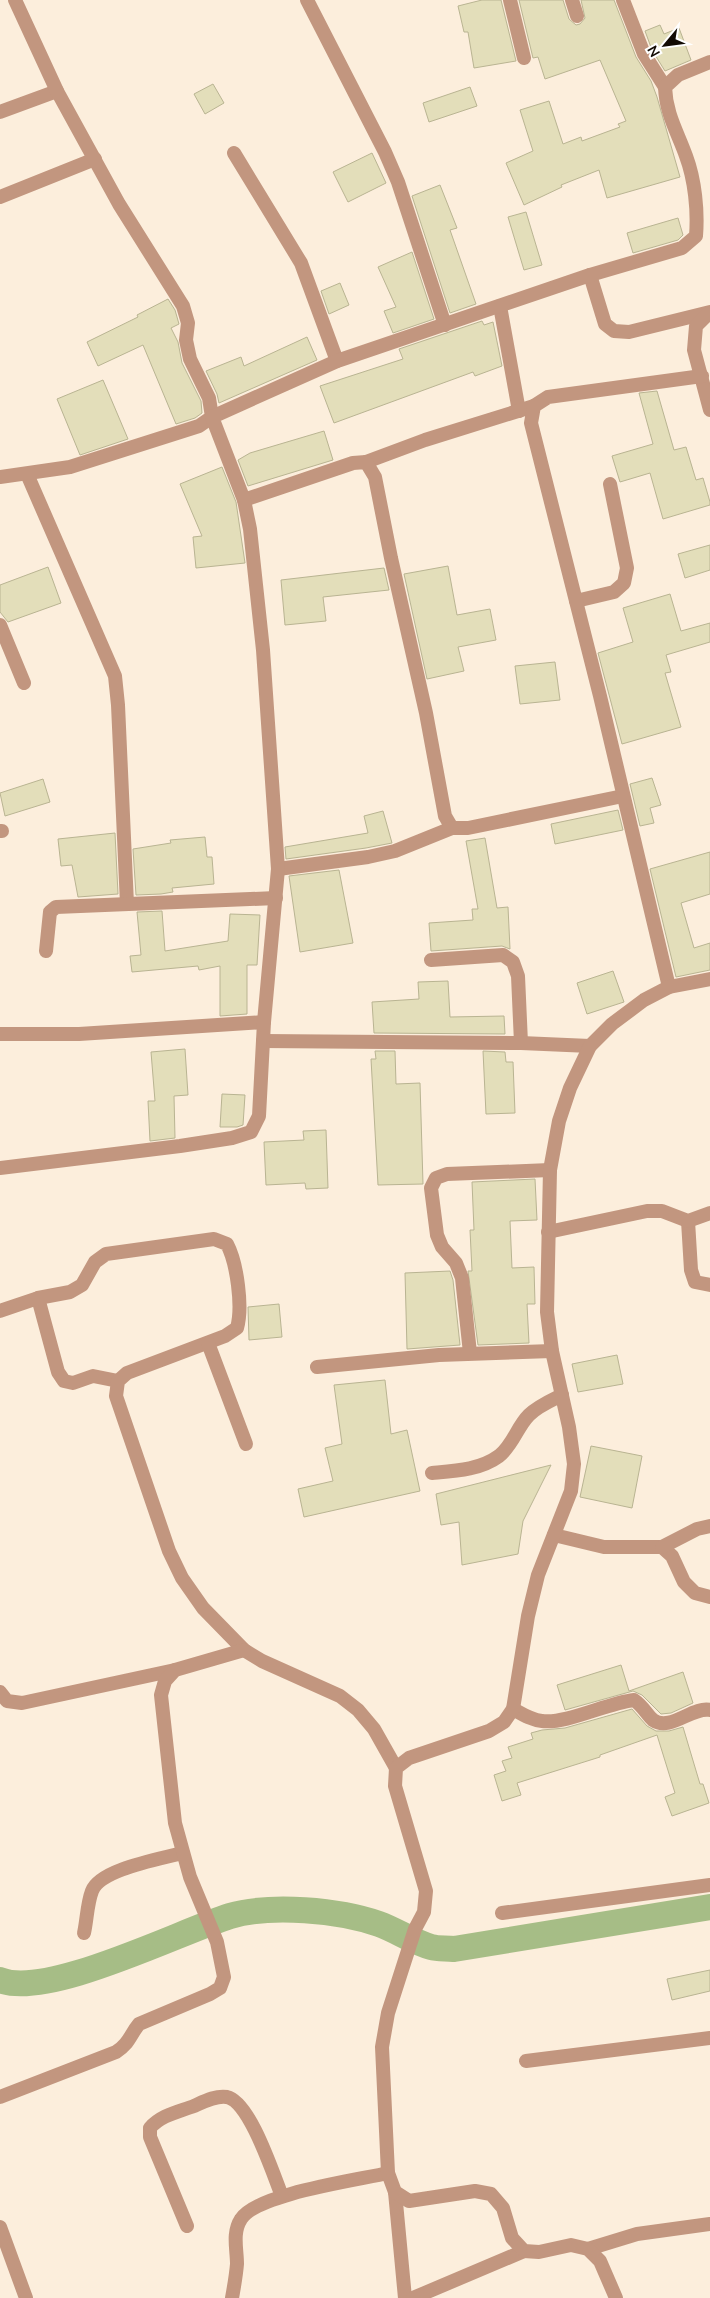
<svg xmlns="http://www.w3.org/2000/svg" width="710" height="2298" font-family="'Nunito Sans',sans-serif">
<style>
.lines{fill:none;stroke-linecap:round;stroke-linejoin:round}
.canal{stroke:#a6bd86;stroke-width:26}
.building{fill:#e3deba;stroke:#b9b492}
.minor{stroke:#c2967f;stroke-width:14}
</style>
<rect width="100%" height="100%" fill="#fceedc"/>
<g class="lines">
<path class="canal" d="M0,1980C47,1999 179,1932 230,1916C271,1904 339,1910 379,1924C396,1930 413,1942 431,1947C438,1949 446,1948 454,1949L710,1907"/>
</g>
<g class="building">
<polygon points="482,0 501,0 516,61 474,68 468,32 464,32 458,6"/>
<polygon points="519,0 563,0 569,19 576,25 580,24 585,18 581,0 614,0 636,57 651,81 657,97 680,177 607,198 599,170 561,185 562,187 524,205 506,163 533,151 520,110 549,101 563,144 581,137 582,141 620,127 618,124 626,121 600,60 545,79 538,57 533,58"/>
<polygon points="660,25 664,34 679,28 691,60 665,71 652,50 645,31"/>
<polygon points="213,84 224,103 205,114 194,94"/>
<polygon points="470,87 477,106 429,122 423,103"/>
<polygon points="372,153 386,183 348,202 333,172"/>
<polygon points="440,185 457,228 450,230 476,304 450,313 412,196"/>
<polygon points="526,212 542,265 524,270 508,217"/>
<polygon points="678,218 683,235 678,240 633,253 627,233"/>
<polygon points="412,252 434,319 393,333 384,311 396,307 378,267"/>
<polygon points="340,283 349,305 329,314 321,291"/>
<polygon points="168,299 175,310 179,324 171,328 178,342 182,363 201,401 202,413 195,418 176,424 143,345 98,366 87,342 138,317 137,315"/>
<polygon points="482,321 484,325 493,322 502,366 475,376 473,372 334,423 320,386 403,359 399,349"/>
<polygon points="307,337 317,360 219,403 217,394 206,371 241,357 244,366"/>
<polygon points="103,380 128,439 80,455 57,399"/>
<polygon points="657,391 674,450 686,447 696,480 703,478 710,502 710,505 663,519 650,473 620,482 612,456 653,444 639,393"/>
<polygon points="324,431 333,460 248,486 238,460 250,453"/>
<polygon points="222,467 236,502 245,563 196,568 193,537 202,536 180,484"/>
<polygon points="710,545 710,570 685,578 678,554"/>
<polygon points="448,566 457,615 490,609 496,640 458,647 464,671 427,679 404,574"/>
<polygon points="48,567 61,603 8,622 0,612 0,585"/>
<polygon points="384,568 389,590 323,597 326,621 285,625 281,580"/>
<polygon points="670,594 681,631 710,623 710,642 666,655 671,672 665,673 681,727 622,744 598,653 633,642 623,608"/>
<polygon points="555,662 560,700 520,704 515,666"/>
<polygon points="652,778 661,805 650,808 654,823 640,826 630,784"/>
<polygon points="43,779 50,802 5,816 0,793"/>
<polygon points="618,810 623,830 555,844 551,824"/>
<polygon points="383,811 392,843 366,848 286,859 285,847 368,833 364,816"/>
<polygon points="115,833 118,894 78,897 72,865 61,866 58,839"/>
<polygon points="205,837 207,857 212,857 214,884 172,888 173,892 161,894 136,895 133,849 171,843 170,840"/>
<polygon points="485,838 497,908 508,907 510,949 502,946 431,951 429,923 473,920 472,909 478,909 466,841"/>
<polygon points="710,852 710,894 681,903 694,948 710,943 710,970 676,977 650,869"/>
<polygon points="339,870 353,943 300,952 289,876"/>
<polygon points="162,911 165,951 228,941 230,914 260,915 257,965 247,965 247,1014 220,1016 220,966 199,970 198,966 132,972 130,956 141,955 137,912"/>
<polygon points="613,971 624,1002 587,1014 577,983"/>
<polygon points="448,981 450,1017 504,1016 505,1034 374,1033 372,1002 419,999 418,982"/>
<polygon points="185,1049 188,1095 174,1096 175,1138 150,1141 148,1101 155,1101 151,1052"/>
<polygon points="375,1051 395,1051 396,1084 420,1083 423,1184 378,1185 371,1059 376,1059"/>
<polygon points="483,1051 505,1052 506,1062 513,1062 515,1113 486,1114"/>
<polygon points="222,1094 245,1095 243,1125 237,1127 220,1127"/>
<polygon points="326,1130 328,1188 306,1189 305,1183 266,1185 264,1142 304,1140 303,1131"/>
<polygon points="535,1179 537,1220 510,1221 512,1268 534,1267 535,1304 527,1304 529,1343 478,1345 468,1271 472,1271 470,1230 474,1230 472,1182"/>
<polygon points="450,1271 453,1280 460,1345 407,1349 405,1273"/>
<polygon points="279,1304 282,1337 249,1340 248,1307"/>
<polygon points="617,1355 623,1384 578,1392 572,1364"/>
<polygon points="385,1380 391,1434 407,1430 420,1491 304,1517 298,1489 333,1481 325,1448 342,1444 334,1385"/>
<polygon points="591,1446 642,1456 632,1508 580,1497"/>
<polygon points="551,1465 523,1521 518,1554 462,1565 459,1522 441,1525 436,1494"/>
<polygon points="621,1665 629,1691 683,1672 693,1703 671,1713 661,1714 642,1695 633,1691 565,1710 557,1685"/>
<polygon points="632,1709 647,1726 656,1731 669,1731 683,1727 700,1784 703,1784 709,1803 672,1816 665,1797 675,1793 657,1735 600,1755 600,1757 517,1783 521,1795 502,1801 494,1775 506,1771 502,1761 512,1758 508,1747 533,1739 531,1733 542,1730 565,1728"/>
<polygon points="710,1970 710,1991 672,2000 667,1979"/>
</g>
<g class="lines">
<g class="minor">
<polyline points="307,0 385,152 398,182 445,325"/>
<polyline points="510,0 524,58"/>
<polyline points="572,0 577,16"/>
<polyline points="623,0 644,54 665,87"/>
<polyline points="0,112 57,91"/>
<polyline points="234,153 301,263 337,361"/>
<polyline points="0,197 95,159"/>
<polyline points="590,275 605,324 614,331 629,332 710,312"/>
<polyline points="500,306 519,411"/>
<polyline points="709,313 696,326 694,350 710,410"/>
<polyline points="366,462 425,440 534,406"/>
<polyline points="27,474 115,676 118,705 127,904"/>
<polyline points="0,477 70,467 199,426 212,417 209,398 190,359 186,340 188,323 183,306 119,204 57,91 15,0"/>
<polyline points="244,500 353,463 366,462 375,477 391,558 426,713 445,816 452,828 468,828 623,796"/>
<polyline points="576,601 614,592 624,583 627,568 610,484"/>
<polyline points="0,625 24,683"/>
<polyline points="0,831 2,831"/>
<polyline points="278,869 368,857 395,851 452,828"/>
<polyline points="46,951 50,912 56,907 276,898"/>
<polyline points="431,960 503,955 513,962 518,976 521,1043"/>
<polyline points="669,987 600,696 531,423 534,406 548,397 702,376"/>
<polyline points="0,1034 79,1034 264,1022"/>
<polyline points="263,1041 521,1043 590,1046"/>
<path d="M0,1168L180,1146L232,1138L251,1132L259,1116L264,1022L278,869L263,650L250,529L244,500L212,417L337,361L590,275L682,248L696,236C698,211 695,180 686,156C677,131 666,114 665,87L678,75L710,62"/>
<polyline points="688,1221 691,1270 695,1282 710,1285"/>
<polyline points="548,1232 647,1211 662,1211 688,1221 710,1213"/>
<polyline points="38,1298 58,1372 64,1381 73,1383 93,1376 118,1381"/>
<path d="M0,1311L38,1298L70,1292L82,1285L95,1262L106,1254L214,1239L227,1244C237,1263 243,1307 237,1328L225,1336L127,1373L118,1381L116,1396L169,1551L182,1578L203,1608L244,1650L262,1661L340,1696L358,1710L374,1729L396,1768"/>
<polyline points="208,1343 246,1444"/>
<polyline points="470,1353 462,1278 456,1263 442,1247 437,1235 431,1188 436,1178 447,1174 550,1170"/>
<polyline points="317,1367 439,1355 552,1351"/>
<path d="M432,1473C455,1471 480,1470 499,1456C513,1445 517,1427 529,1415C538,1406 550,1401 562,1395"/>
<polyline points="554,1535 604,1547 662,1547 672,1556 684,1582 695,1593 710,1597"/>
<polyline points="662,1547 697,1529 710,1526"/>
<polyline points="0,1692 7,1701 22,1703 175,1670"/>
<path d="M513,1709C522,1714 531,1720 542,1721C567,1724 607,1703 634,1700C643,1706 647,1715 653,1720C670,1732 693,1706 710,1710"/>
<polyline points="502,1913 710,1885"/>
<path d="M84,1933C87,1920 87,1904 92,1891C100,1869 161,1859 182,1853"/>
<polyline points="526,2061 710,2038"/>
<path d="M0,2097L116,2052C129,2044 130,2035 139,2024L210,1994L220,1988L224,1977L217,1942L190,1877L175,1823L161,1695L165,1681L175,1670L244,1650"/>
<polyline points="395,2192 405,2298"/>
<path d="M187,2226L150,2137V2128C161,2115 178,2112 194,2106C203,2102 216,2095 227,2097C250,2102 273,2174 282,2196"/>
<polyline points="0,2227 26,2298"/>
<polyline points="588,2249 637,2234 710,2224"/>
<path d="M232,2298C234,2287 236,2276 237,2264C237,2249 232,2233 241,2219C256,2194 358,2180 388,2173"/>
<polyline points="413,2298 524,2251"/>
<polyline points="616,2298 600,2261 588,2249 571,2245 539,2252 524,2251 512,2238 503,2208 491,2194 475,2191 409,2201 395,2192 388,2173 382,2047 388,2013 415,1929 424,1912 426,1891 395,1786 396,1768 409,1758 489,1731 504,1722 513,1709 528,1616 538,1575 571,1491 574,1464 569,1427 552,1351 547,1312 550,1170 559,1121 570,1088 590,1046 612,1024 644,1000 669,987 710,979"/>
</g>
</g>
<g transform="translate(665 45) rotate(241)" stroke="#ffffff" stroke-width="4" paint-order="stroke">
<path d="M0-4L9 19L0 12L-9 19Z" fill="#120a03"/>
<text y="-8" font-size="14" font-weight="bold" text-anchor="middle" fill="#120a03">N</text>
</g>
</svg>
